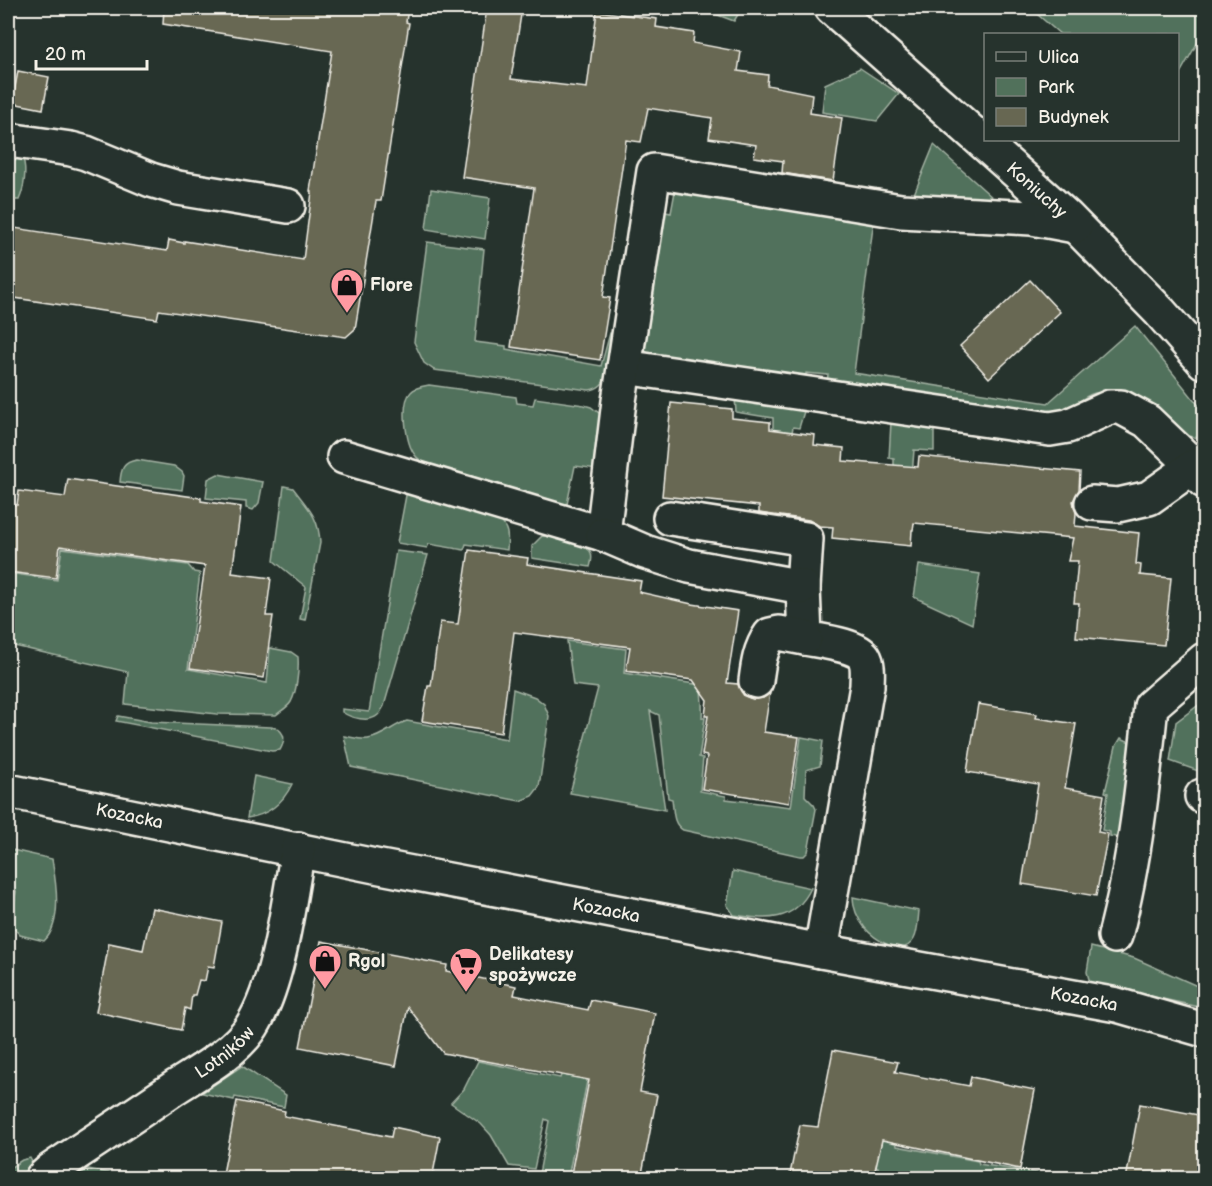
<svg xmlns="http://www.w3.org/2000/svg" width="1212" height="1186" font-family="'Balsamiq Sans',sans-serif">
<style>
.green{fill:#51715b;stroke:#a2b1a2;stroke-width:1.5}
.building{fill:#676752;stroke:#f4f1e8;stroke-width:1.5}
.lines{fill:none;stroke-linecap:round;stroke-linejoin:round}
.minor-casing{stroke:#f4f1e8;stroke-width:38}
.minor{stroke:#26332d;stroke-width:33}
.labels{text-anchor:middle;stroke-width:6;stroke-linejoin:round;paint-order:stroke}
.street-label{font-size:18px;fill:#f4f1e8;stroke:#26332d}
.poi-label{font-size:18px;font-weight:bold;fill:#f4f1e8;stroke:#26332d;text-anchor:start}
</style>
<rect width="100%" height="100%" fill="#26332d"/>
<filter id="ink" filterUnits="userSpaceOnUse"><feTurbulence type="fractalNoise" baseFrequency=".0167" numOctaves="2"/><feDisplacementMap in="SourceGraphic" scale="12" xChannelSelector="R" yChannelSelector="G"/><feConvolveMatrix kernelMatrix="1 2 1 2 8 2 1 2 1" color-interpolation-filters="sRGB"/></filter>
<g filter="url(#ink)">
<g class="green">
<polygon points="699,8 742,8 734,21"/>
<polygon points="1030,8 1204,8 1204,31 1178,77 1178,34 1060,34"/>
<polygon points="860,68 899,94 877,121 822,112 825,84"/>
<polygon points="934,145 1003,207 912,199"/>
<path d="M8,155L23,159C27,170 24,189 19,200H8L12,161L8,160Z"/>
<path d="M676,186L874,219L854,373L1048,403L1135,326L1204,412V438C1167,439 1131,386 1095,393C1085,395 1077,404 1068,410C1063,413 1056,414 1051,416L826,387L828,375L806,373L805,385L648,354L642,344L656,210L671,213Z"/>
<polygon points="431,189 490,198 485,239 426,229"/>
<path d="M427,242L484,249L475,342L506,346V349L601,366L610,333L616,334C613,353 613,388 589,390L434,370L424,363L414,342Z"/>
<path d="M429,385L516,397L517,403L533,405L535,398L584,405L591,407L603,416L598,469L575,466L566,509L430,467C425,463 418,460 415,455C406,444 400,403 411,392C415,387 423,386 429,385Z"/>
<polygon points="735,398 805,408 799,428 793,427 791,437 773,436 773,418 736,412"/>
<polygon points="891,422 934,427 934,451 914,450 912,475 894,473 894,459 889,458"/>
<path d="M137,460L174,466L182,472L184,476L182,490L120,482C121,469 123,462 137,460Z"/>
<polygon points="218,474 263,482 259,503 253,510 246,508 246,502 206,498 208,479"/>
<path d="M284,486L293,488C308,508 319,517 320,543L305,620L300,619L306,587L274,561Z"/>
<path d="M407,490L498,518C509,529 508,536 507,550L466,544L464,550L429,544L427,548L397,543Z"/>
<path d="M542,536C552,536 588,543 591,553C593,558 591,563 590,567L532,558V546Z"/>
<path d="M62,548L188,565L194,572L200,573L188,669L267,683L270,648L291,652L298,657C299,669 297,691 291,702C288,707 281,711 276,715L217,714L125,704L128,672L10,645L8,655V573L57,580Z"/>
<path d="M396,551L428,555L384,706C382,709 381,713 378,715C369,723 351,718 342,712V709L369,712Z"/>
<polygon points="919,565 980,574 972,624 914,597"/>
<path d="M567,641L626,649L624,673L701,685C701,696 703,706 702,718H705L699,757L703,758L700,791L726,796V799L791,807L801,737L823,741L820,766L806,770L805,796L814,805L816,809L808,852L804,856H800L683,830C672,823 674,812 672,799L668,798L659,715L650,711L665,810L570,793L598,688L573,685Z"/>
<path d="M513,689L535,697L544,704L549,716L539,787L532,796L520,801L351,767L344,736C351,737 360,740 368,739C383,737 393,725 407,721L507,739Z"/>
<polygon points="1204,701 1204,773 1170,761 1176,722"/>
<path d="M118,716L151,722L271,727C284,729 287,738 280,750L272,751L116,721Z"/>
<polygon points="1121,738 1130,742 1132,746 1122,838 1110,836 1110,832 1102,830 1108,793 1105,792 1116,746"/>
<path d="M254,776L292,784C283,803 268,815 247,818Z"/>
<path d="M8,849L52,859C56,882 63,923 44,941L20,935L11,925L16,891L8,889Z"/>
<path d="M733,871L811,888C794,923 767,920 734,915L727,905Z"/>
<path d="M853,897L919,911C918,919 918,932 914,939C903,959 874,939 865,928C858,919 853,908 853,897Z"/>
<polygon points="1091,947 1134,958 1204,989 1204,1008 1090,983 1087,972"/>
<polygon points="478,1061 560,1078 563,1070 588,1076 568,1178 537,1178 539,1174 549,1121 545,1119 534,1169 509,1166 491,1135 481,1124 451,1103 464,1089"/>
<polygon points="242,1066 286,1095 284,1107 235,1097 234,1100 202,1093"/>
<polygon points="872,1134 896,1138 897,1146 978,1161 979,1164 1037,1173 1026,1178 928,1178 878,1170 878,1167 866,1165"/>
<polygon points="30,1158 33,1164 21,1178 8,1178 8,1169 22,1160"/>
<polygon points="88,1169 135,1178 74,1178"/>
</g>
<g class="building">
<polygon points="164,8 408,8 406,22 409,23 381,201 376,201 355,329 346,337 159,310 157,319 8,297 8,227 167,251 169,240 184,243 184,241 303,260 312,192 310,191 332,51 163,24"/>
<polygon points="487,8 522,8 511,79 587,88 597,11 657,19 656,27 694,33 693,43 741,52 738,71 768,75 767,85 812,94 810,113 842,118 833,181 782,173 783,161 754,157 756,145 709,138 712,118 648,108 641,142 626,140 603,297 610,298 600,360 511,347 534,188 462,177"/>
<polygon points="18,71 49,77 43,109 12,103"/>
<polygon points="1030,280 1060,312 989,378 960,346"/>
<polygon points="671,403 732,409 732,418 770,422 770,429 815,435 814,445 844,448 843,461 918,467 919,456 1080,472 1079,490 1073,501 1076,513 1075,526 1139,533 1136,564 1141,565 1140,575 1171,578 1164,645 1076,637 1079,603 1074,603 1078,561 1068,561 1073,538 914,523 913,530 912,530 911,546 832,538 833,527 819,526 809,520 759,513 759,506 662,496"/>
<polygon points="68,479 201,498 201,501 241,507 232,573 271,578 266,616 273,616 264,678 190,668 205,566 60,546 56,578 8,572 8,503 17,505 19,491 65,497"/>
<polygon points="469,550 528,558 527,564 641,581 639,592 692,604 738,611 727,683 738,684 744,696 753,699 763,698 770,693 764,732 799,737 789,803 702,789 707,756 702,755 708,716 705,716 707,700 693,680 626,671 630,647 514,632 501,733 422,721 428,686 431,686 440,622 458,624"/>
<polygon points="978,704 1037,714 1036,718 1076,724 1065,788 1104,795 1098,832 1108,834 1096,896 1022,884 1038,784 967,772"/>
<polygon points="152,908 222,922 214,967 208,966 205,981 199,980 195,995 192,995 190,1010 185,1008 181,1030 96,1012 109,943 143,950"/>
<polygon points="321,941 447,965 446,971 516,986 514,995 588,1010 591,1000 655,1013 640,1092 657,1095 641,1179 570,1179 589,1080 443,1053 408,1007 396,1066 300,1047"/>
<polygon points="833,1050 898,1062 895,1072 969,1086 971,1077 1035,1090 1020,1169 882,1140 873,1179 789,1179 800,1125 818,1127"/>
<polygon points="237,1101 285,1111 284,1116 391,1137 393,1127 440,1137 432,1179 222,1179"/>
<polygon points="1140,1104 1204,1116 1204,1179 1126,1179"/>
</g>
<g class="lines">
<g class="minor-casing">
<g id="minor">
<path id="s1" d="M832,8L1067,217L1160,312L1204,362"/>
<polyline points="8,140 71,149 86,153 151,180 178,188 288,206"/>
<polyline points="624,367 1050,429 1068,426 1110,407 1121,407 1147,421 1194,466 1204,459"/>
<polyline points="344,457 603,534 619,401 654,171 901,211 1032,218 1075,226"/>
<polyline points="1092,503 1118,505 1149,498 1194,466 1204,481"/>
<path d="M670,518L806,539L803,587L805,638C819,641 856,645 864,657C869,665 867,678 867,686L821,951"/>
<polyline points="603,534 645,552 689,566 803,587"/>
<path d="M756,681C758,665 760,649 770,635L779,633L805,638"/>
<path id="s2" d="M8,791L375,866L821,951L1117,1005L1204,1030"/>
<polyline points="1202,796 1204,797"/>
<path d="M1115,936C1135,861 1143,783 1151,706L1204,660"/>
<path id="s3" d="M42,1178L51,1170C92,1143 133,1116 174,1088C199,1072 236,1052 252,1026C279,984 289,900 298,849"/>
</g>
</g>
<use href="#minor" class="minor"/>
</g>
</g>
<defs>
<g id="shop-pin" transform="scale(1.725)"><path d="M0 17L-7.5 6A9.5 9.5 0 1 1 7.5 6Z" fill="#ff9aa2" stroke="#26332d"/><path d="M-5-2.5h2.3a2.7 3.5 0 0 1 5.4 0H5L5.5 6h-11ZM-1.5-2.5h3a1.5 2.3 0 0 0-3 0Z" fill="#111"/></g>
<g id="supermarket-pin" transform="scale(1.725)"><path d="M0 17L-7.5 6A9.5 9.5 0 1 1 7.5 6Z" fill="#ff9aa2" stroke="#26332d"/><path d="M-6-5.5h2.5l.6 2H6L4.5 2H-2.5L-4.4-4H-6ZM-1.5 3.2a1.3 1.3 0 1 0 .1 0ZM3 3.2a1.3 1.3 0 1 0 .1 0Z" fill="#111"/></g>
</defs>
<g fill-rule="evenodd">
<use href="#shop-pin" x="347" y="285"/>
<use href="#shop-pin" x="325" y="961"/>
<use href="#supermarket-pin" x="466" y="964"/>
</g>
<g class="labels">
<g class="street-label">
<text dy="6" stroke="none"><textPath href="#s1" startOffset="274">Koniuchy</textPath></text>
<text dy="6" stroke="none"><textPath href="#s2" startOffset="124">Kozacka</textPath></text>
<text dy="6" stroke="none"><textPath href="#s2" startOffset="610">Kozacka</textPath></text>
<text dy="6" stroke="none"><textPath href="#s2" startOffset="1096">Kozacka</textPath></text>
<text dy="6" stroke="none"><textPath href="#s3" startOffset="222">Lotników</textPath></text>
</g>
<g class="poi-label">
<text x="370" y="291">Flore</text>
<text x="489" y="960">Delikatesy<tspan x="489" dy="21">spożywcze</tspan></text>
<text x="348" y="967">Rgol</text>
</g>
</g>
<rect width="1212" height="1186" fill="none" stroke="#26332d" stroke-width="30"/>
<rect x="15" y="15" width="1182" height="1156" fill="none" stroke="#f4f1e8" stroke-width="2" filter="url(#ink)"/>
<rect x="984" y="33" width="195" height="108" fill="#26332d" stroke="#787f78" stroke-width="1.5"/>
<rect x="996" y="52" width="30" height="9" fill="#26332d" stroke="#787f78" stroke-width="1.5"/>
<text x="1038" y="63" font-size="18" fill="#f4f1e8">Ulica</text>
<rect x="996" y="78" width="30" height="18" fill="#51715b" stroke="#787f78" stroke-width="1.5"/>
<text x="1038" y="93" font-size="18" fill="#f4f1e8">Park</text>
<rect x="996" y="108" width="30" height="18" fill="#676752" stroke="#787f78" stroke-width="1.5"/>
<text x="1038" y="123" font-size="18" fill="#f4f1e8">Budynek</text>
<path d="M36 60v9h111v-9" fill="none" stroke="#f4f1e8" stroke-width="3"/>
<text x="45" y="60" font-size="18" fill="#f4f1e8" stroke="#26332d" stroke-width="4.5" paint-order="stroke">20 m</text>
</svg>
